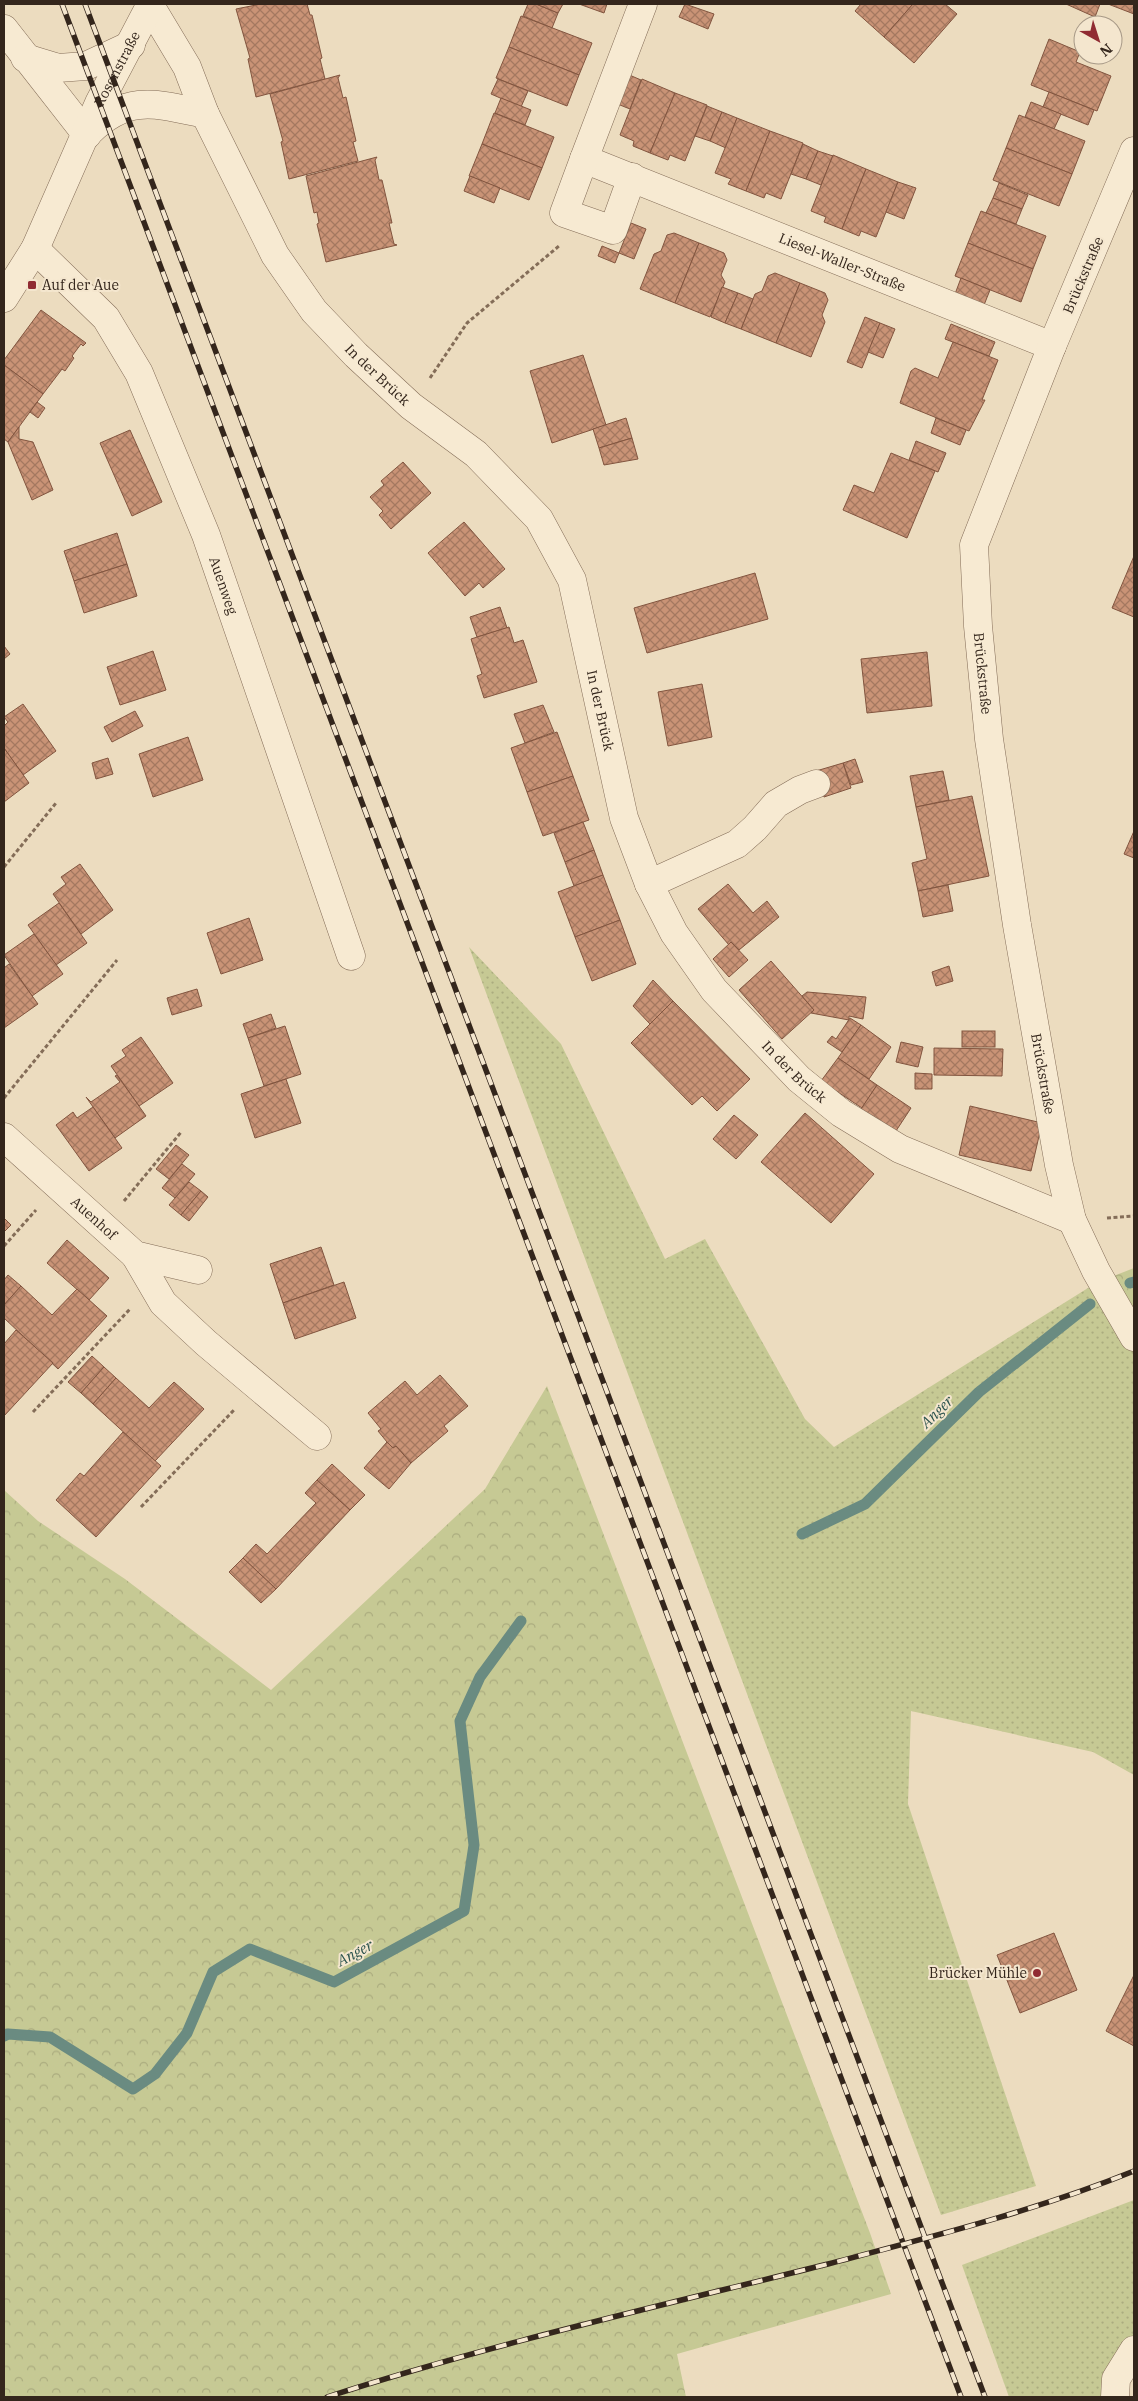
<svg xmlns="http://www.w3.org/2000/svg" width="1138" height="2401" font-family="'IBM Plex Serif',serif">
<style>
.grass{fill:url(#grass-dots)}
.forest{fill:url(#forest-crowns)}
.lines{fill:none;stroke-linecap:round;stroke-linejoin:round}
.stream{stroke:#6a8b81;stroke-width:11}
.building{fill:url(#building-cross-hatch);stroke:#82553f}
.minor-casing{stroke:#846d58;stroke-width:29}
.path{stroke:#846d58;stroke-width:3;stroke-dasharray:4 2.5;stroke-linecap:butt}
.minor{stroke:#f7ead2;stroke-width:28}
.rail-casing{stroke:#34261c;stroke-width:5.5}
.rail{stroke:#f4e6ce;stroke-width:4;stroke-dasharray:11;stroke-linecap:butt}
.poi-dot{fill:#902b32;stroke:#f4e6ce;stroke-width:2}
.labels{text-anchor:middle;stroke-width:4;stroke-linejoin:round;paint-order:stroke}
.street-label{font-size:14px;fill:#34261c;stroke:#f4e6ce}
.poi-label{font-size:14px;fill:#34261c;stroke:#f4e6ce;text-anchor:start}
.water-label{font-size:15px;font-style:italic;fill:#2c534e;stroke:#f4e6ce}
</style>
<defs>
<pattern id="grass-dots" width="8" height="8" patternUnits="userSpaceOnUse" patternTransform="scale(1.25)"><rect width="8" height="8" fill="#c6c994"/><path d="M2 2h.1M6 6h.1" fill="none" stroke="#abac7f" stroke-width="1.8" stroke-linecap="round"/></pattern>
<pattern id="forest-crowns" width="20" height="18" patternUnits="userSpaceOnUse" patternTransform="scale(1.25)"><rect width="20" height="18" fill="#c6c994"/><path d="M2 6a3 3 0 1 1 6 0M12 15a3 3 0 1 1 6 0" fill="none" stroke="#abac7f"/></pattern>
<pattern id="building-cross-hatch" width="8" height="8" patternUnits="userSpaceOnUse" patternTransform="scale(1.25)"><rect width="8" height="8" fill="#c99376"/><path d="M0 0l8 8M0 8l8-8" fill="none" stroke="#a47860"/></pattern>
</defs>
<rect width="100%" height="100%" fill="#ecdcbf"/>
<g class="grass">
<polygon points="469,947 561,1044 665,1259 705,1239 805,1419 834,1447 1096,1283 1134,1346 1134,1775 1093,1752 911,1711 908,1804 1036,2186 941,2215"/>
<polygon points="1134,2200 1134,2341 1112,2397 1009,2397 962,2265"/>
</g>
<g class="forest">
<polygon points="1134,1268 1134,1327 1106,1279"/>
<polygon points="547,1386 870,2233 891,2294 677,2354 686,2397 4,2397 4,1490 38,1521 125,1579 271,1690 485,1489"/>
</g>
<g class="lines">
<g class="stream">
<polyline points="1130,1283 1134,1282"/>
<polyline points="802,1534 865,1504 979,1392 1090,1304"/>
<polyline points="4,2036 8,2034 50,2037 133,2089 155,2074 187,2033 213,1972 250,1949 334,1982 464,1911 474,1845 460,1721 480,1677 521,1621"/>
</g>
</g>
<g class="building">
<polygon points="261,4 307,4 310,15 312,15 322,58 320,59 325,79 256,97 248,59 250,58 236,9"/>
<polygon points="528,4 536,4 558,13 552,28 523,16"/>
<polygon points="536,4 563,4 558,13"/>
<polygon points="579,4 607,4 604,13"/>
<polygon points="685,4 714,14 708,29 679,17"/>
<polygon points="861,4 913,4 884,37 855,11"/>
<polygon points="913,4 945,4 957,14 914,63 884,37"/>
<polygon points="1066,4 1100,4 1095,17"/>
<polygon points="1108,4 1134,4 1134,14"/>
<polygon points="521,16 592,43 579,75 509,47"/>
<polygon points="1049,39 1080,52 1076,62 1111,76 1097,111 1031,85"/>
<polygon points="509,47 579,75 567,106 496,78"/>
<polygon points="627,74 641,80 630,109 615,103"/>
<polygon points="340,75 338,78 343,98 346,97 356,141 353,142 358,161 289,179 281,142 283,141 270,94"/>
<polygon points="498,79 528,91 521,107 491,94"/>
<polygon points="642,79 675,93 650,153 633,146 634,141 620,135"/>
<polygon points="1049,92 1094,110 1088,125 1043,107"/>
<polygon points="675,93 707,105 685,161 670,155 668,160 650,153"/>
<polygon points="501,98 531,110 525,125 495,113"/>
<polygon points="1031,102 1061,114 1054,129 1025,117"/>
<polygon points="707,106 722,112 710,141 695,136"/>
<polygon points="722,112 737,118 726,148 710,141"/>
<polygon points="494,113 554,137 542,168 482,144"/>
<polygon points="1019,115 1085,141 1072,174 1006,148"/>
<polygon points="737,118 770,131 746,191 728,184 731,179 715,173"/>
<polygon points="770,131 803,143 781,199 766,193 764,198 746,191"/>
<polygon points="482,144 542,168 529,200 469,176"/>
<polygon points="803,144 818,151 806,179 791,174"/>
<polygon points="1006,148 1072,174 1059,206 993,180"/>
<polygon points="818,151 833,156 821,185 806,179"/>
<polygon points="833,155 866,169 842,229 824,222 826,217 811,211"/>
<polygon points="377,157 375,160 379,180 382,180 392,223 389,223 394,244 397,245 326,262 317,224 319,223 317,212 314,213 306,176"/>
<polygon points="866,169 898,182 876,237 861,231 859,236 842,229"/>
<polygon points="470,176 500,188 494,203 464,191"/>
<polygon points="898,182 916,188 904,219 886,212"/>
<polygon points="999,183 1028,195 1022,209 993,198"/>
<polygon points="993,198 1022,209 1016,224 986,213"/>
<polygon points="981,211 1046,236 1033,269 968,243"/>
<polygon points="631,223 646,229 634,259 619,253"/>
<polygon points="674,233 699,243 675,303 640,289 654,254 661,251 667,235"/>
<polygon points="699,243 724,253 727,260 721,275 725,282 710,317 675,303"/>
<polygon points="968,243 1033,269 1021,302 955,276"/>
<polygon points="602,246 619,253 615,263 598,256"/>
<polygon points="775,273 800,283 776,343 741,329 755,294 762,291 768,276"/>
<polygon points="961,278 990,290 984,305 955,294"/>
<polygon points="800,283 825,293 828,300 822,315 825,322 811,357 776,343"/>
<polygon points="722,287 738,293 725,323 711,317"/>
<polygon points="738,293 753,299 741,329 725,323"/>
<polygon points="41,310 86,343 83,346 81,344 72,356 74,358 65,371 62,369 43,394 4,365 4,360"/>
<polygon points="865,317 880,323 862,368 847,362"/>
<polygon points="880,323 895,329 883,358 868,352"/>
<polygon points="951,324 995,342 989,356 945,339"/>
<polygon points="953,342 998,360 982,400 985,400 969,431 900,403 911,371 915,368 938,378"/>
<polygon points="583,355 606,425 552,443 530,371"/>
<polygon points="4,365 43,394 8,442 4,439"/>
<polygon points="37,402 45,408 38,418 30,412"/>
<polygon points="626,418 632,438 599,448 593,429"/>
<polygon points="936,418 966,430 960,445 931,433"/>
<polygon points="19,427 19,439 33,442 53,490 32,500 8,442"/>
<polygon points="130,430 162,502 132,516 100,443"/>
<polygon points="632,438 638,459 604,465 599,448"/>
<polygon points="916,441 946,453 938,472 909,460"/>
<polygon points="891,453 935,471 907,538 843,510 854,485 874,493"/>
<polygon points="403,462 431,493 391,529 379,515 383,511 370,497 384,485 381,481"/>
<polygon points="464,522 505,569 483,588 479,583 465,596 428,553"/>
<polygon points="117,533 127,564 74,581 64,551"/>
<polygon points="1134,556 1134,617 1112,608"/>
<polygon points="127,564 137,596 84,613 74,581"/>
<polygon points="755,573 768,619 647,653 634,608"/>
<polygon points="500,607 507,628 477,637 470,617"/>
<polygon points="509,627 514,643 523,640 537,682 484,698 477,676 482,674 471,639"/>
<polygon points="4,646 10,654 4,659"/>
<polygon points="153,651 166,690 120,705 107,667"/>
<polygon points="927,652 932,706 867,713 861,659"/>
<polygon points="702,684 712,737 668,746 658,692"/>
<polygon points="23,704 56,751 23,775 4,748 4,726 8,722 4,717"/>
<polygon points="543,705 554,732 525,743 514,714"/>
<polygon points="135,711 143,726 112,742 104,727"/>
<polygon points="557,732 573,776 527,792 511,748"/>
<polygon points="188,737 203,780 153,797 139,754"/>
<polygon points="4,748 29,783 4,802"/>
<polygon points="108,758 113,774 96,779 92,763"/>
<polygon points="855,759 863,782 851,785 843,763"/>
<polygon points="843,763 851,788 824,797 816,771"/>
<polygon points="943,771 949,800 916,807 910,776"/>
<polygon points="573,776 589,820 543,836 527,792"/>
<polygon points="972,796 989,876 918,891 912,863 927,859 916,807"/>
<polygon points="583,822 594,850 565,862 554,833"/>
<polygon points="1134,831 1134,858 1124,854"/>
<polygon points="594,850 603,875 574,886 565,862"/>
<polygon points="80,864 113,910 81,934 53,894 66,884 61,877"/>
<polygon points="603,875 620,920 575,937 558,892"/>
<polygon points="728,884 753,913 767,901 779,917 739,950 731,942 729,945 698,909"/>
<polygon points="948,885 953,911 923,917 918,891"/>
<polygon points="59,903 87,943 56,965 28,925"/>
<polygon points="249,918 263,960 221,974 207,933"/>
<polygon points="620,920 636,964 592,981 575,937"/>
<polygon points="34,934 63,974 32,996 4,955"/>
<polygon points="731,942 748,960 729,977 713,959"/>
<polygon points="771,961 814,1010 782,1039 739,990"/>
<polygon points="9,964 38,1004 4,1028 4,968"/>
<polygon points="949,966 953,981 936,986 932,972"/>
<polygon points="653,980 673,1001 650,1024 633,1006"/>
<polygon points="197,989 202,1006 172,1015 167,998"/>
<polygon points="807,992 866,997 863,1019 849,1016 849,1020 811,1013 814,1010 802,996"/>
<polygon points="673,1001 750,1079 717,1111 702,1096 692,1105 631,1043"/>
<polygon points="271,1014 276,1028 248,1038 243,1024"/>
<polygon points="850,1018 861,1025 842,1052 827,1042 832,1036 836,1039"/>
<polygon points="861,1025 891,1047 869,1079 838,1058"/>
<polygon points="285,1026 301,1074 264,1086 248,1038"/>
<rect x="962" y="1031" width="33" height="16"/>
<polygon points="141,1037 173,1083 139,1106 111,1066 126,1056 122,1050"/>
<polygon points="901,1042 923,1047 918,1067 896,1062"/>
<polygon points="934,1048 1003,1049 1002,1076 934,1075"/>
<polygon points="838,1058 877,1085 862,1108 821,1081"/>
<polygon points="915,1073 932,1074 932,1089 915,1089"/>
<polygon points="117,1075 146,1116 115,1138 86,1097 91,1102 120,1082 115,1076"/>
<polygon points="286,1079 301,1123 255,1138 241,1094"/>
<polygon points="877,1085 911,1108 894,1134 861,1109"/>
<polygon points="970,1106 1042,1123 1031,1171 959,1155"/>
<polygon points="93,1107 122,1148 89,1171 56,1125 73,1112 77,1118"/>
<polygon points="805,1113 874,1174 831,1223 761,1162"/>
<polygon points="734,1115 758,1135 736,1159 713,1139"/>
<polygon points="176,1145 189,1155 169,1179 156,1169"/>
<polygon points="182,1164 195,1174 175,1198 162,1188"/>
<polygon points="189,1182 201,1191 181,1215 169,1205"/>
<polygon points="201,1191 208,1197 189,1221 181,1215"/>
<polygon points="4,1218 11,1225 4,1232"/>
<polygon points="67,1240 109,1278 89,1300 47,1263"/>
<polygon points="321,1247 334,1285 283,1303 270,1264"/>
<polygon points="8,1275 21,1286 4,1305 4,1280"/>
<polygon points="344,1282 356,1318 295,1339 283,1303"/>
<polygon points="21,1286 52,1315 77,1289 107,1316 58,1369 4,1318 4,1305"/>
<polygon points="16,1330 53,1363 4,1416 4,1344"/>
<polygon points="92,1356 104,1367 81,1393 68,1382"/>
<polygon points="104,1367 116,1378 93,1404 81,1393"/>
<polygon points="440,1375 468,1406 444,1426 448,1431 411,1463 396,1446 393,1448 387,1442 378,1431 381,1429 368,1413 405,1381 417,1395"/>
<polygon points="116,1378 149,1408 174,1382 204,1409 155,1461 93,1404"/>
<polygon points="123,1432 161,1466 96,1537 56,1500 80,1473 84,1476"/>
<polygon points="387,1442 393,1448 396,1446 411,1463 389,1489 364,1468"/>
<polygon points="332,1464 365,1495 350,1510 317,1480"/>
<polygon points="317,1480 350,1510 276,1589 243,1558 256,1544 267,1554 316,1503 305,1493"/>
<polygon points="243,1558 276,1589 261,1603 229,1572"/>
<polygon points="1054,1933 1077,1990 1020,2013 997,1955"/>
<polygon points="1134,1975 1134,2046 1106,2031"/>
</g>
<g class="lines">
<g class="minor-casing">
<g id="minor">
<path id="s1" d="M643,4L584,159L1052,346"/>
<path id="s2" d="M151,7L187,67L205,114L275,255L314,311L356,355L411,406L476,454L539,519L572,580L624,818L649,884L674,933L714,990L799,1079L841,1113L900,1149L1072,1220"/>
<polyline points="4,29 87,135"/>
<polyline points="25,58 58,68 86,66 131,45"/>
<path d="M89,132C128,93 157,104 205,114"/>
<path id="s3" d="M1134,151L1052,346L974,545L978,626L989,739L1017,925L1059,1165L1072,1220L1096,1271L1134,1337"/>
<polyline points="584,159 564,213 613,230 632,177"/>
<path id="s4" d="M35,249L106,318L139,373L206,535L351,956"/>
<path id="s5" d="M4,298L35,249L99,103L151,4"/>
<polyline points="649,884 737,844 755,828 776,804 800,790 816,784"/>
<path id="s6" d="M4,1137L135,1255L198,1270"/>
<polyline points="135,1255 163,1303 206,1343 317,1436"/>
<polyline points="1115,2397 1116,2379 1134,2350"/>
</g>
</g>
<g class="path">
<polyline points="430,378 467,323 559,246"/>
<polyline points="4,867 56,803"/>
<polyline points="4,1098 117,960"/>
<polyline points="124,1201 182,1131"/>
<polyline points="1107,1218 1134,1216"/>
<polyline points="4,1246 36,1210"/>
<polyline points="33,1412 130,1309"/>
<polyline points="141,1507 234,1410"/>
</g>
<use href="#minor" class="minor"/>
<g class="rail-casing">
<g id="rail">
<polyline points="62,4 961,2397"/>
<polyline points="85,4 985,2397"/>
<path d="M327,2397C491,2344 660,2306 828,2264C931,2237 1035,2211 1134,2171"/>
</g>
</g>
<use href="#rail" class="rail"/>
</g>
<g class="poi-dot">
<rect x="27" y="280" width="10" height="10" rx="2.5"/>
<circle cx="1037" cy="1973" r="5"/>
</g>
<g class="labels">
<g class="street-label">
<text dy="5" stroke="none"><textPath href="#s5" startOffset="256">Rosenstraße</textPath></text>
<text dy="5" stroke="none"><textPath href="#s1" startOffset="444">Liesel-Waller-Straße</textPath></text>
<text transform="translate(1083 275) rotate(-67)" y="5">Brückstraße</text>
<text dy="5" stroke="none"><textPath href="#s2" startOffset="436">In der Brück</textPath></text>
<text dy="5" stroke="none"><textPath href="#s4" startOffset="392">Auenweg</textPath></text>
<text dy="5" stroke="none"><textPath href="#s3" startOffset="554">Brückstraße</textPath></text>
<text dy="5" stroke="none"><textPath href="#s2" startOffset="856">In der Brück</textPath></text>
<text dy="5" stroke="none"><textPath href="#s2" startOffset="1276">In der Brück</textPath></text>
<text dy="5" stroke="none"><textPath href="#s3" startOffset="959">Brückstraße</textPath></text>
<text dy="5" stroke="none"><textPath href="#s6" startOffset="121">Auenhof</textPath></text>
</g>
<g class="poi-label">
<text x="42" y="290">Auf der Aue</text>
<text x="1027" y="1978" text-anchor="end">Brücker Mühle</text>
</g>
<g class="water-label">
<text transform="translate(937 1412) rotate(-44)" y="5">Anger</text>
<text transform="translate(355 1953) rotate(-28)" y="5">Anger</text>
</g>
</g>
<rect width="1138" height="2401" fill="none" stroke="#34261c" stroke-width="10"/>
<g transform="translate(1098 40) rotate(141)"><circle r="24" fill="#f4e6ce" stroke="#a79987"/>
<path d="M0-4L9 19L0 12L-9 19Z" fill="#902b32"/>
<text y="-8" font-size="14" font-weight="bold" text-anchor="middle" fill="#34261c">N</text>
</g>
</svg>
